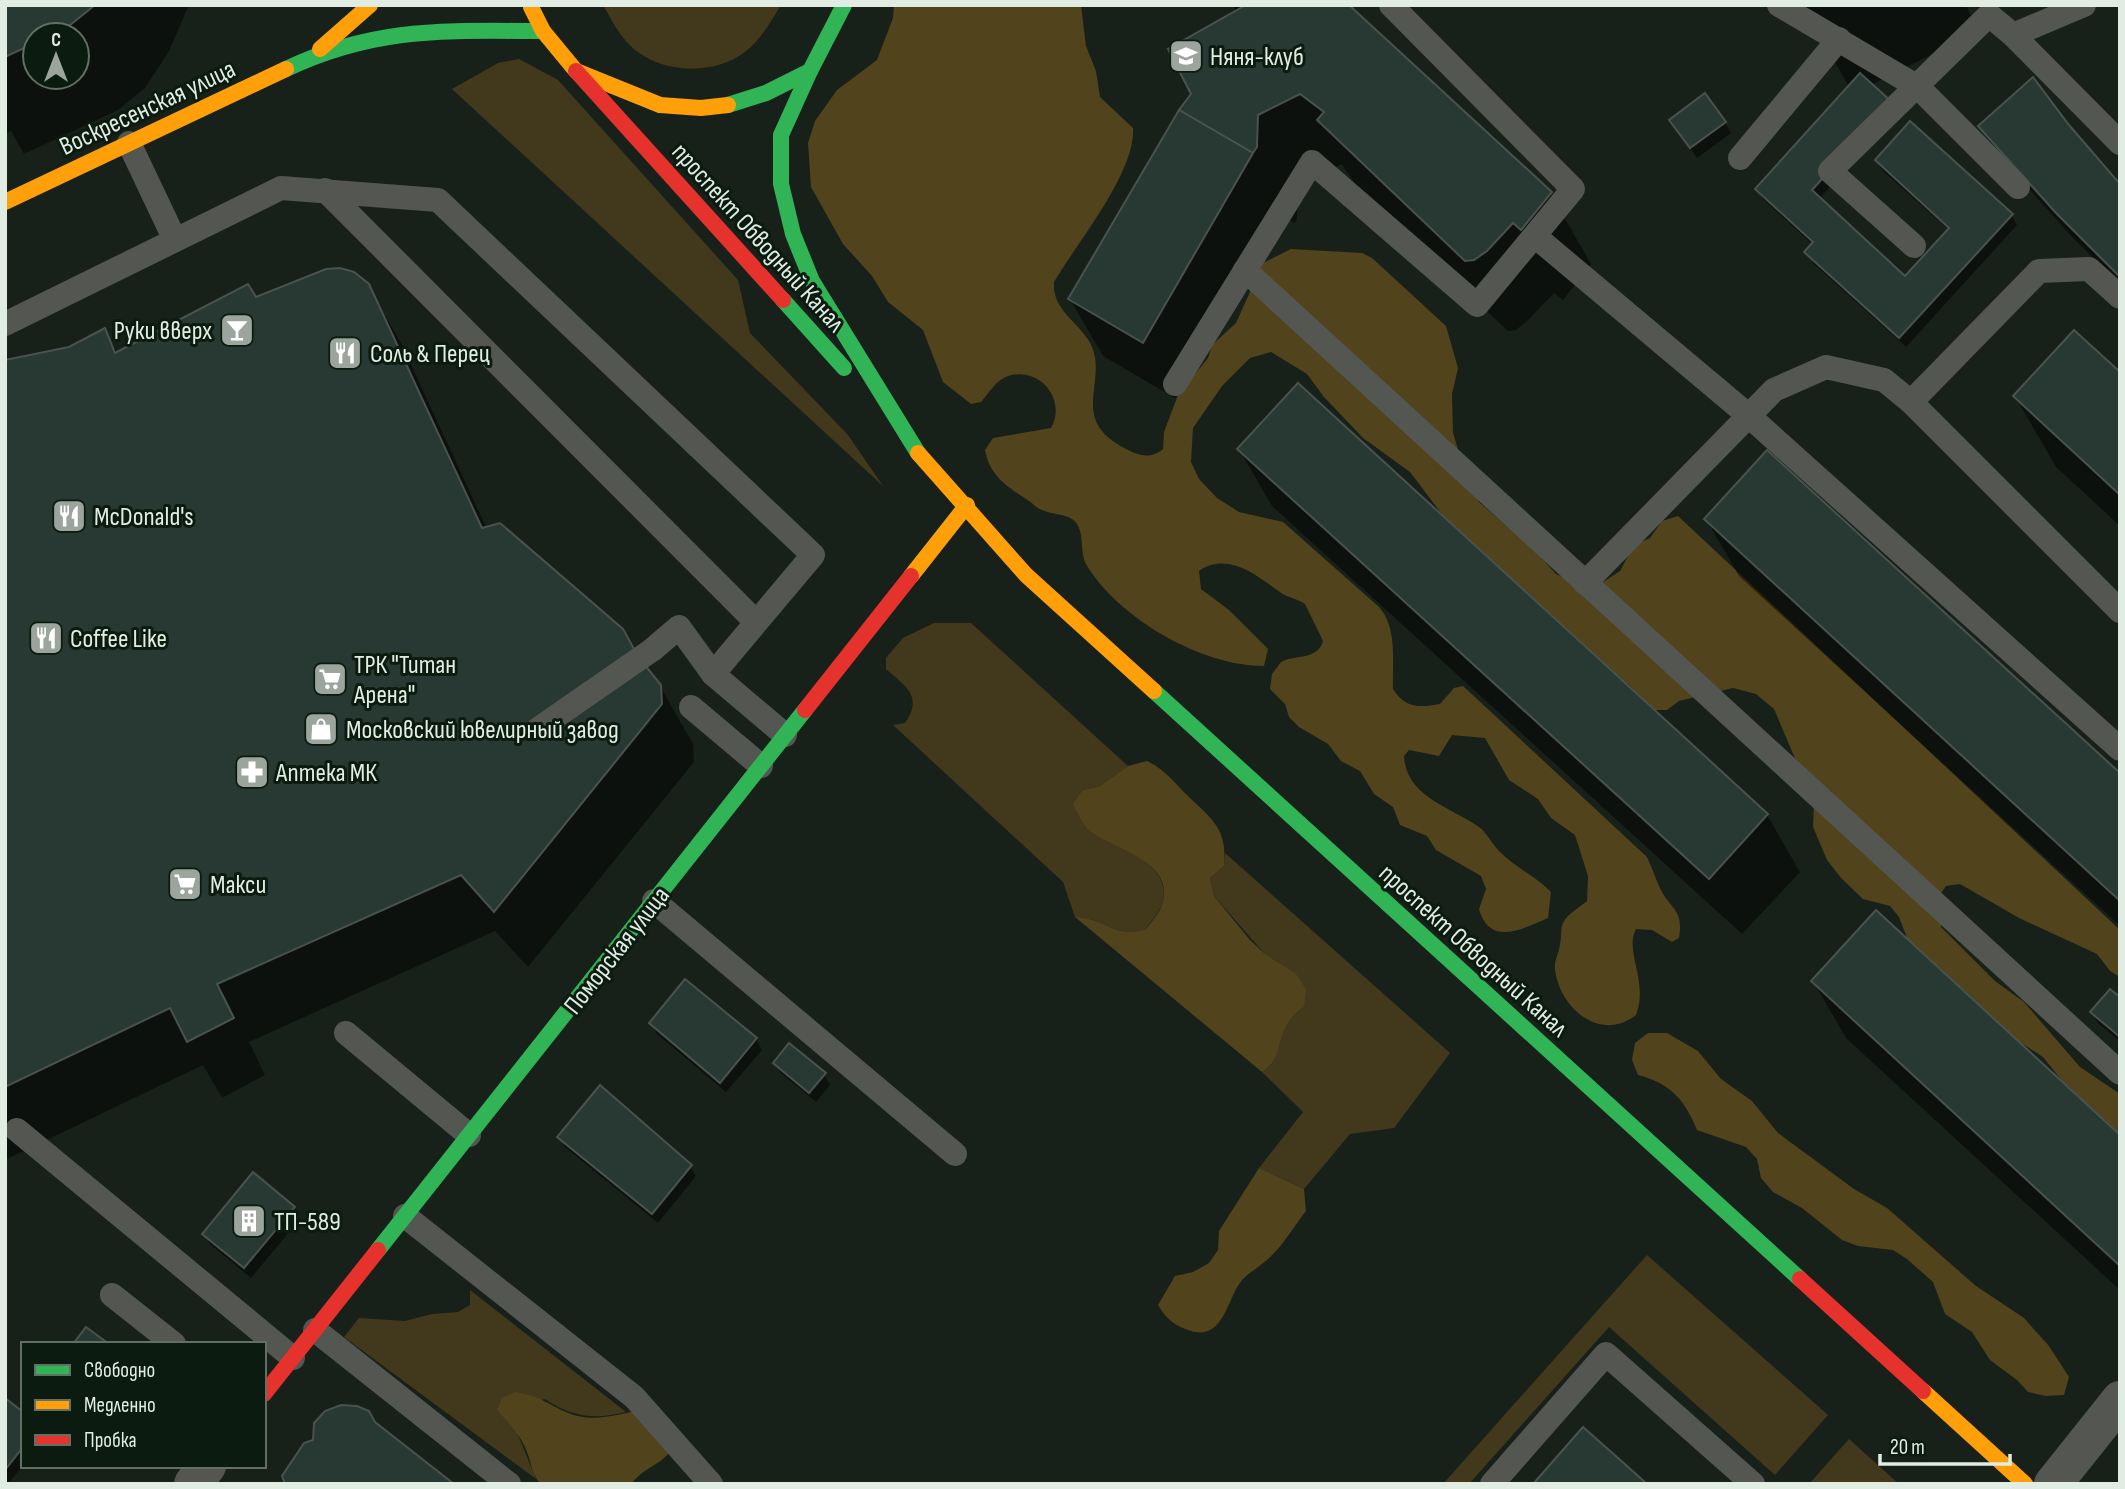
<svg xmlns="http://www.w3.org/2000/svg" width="2125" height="1489" font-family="'Sofia Sans Condensed',sans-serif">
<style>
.green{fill:#42391d}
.forest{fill:#51431b}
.shadow{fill:#0007;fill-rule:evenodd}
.building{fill:#283833;stroke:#49524e;stroke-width:2}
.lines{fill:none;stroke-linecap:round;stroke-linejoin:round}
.lane{stroke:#545652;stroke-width:24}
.street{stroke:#545652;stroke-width:38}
.fast{stroke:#30b455;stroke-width:16}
.slow{stroke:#ff9f0a;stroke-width:16}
.jam{stroke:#e5322d;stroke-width:16}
.labels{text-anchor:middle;stroke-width:6;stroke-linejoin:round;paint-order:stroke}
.poi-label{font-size:26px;fill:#e1ece3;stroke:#0b1b0f;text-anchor:start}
.street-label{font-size:26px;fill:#e1ece3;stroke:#0b1b0f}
</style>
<rect width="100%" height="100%" fill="#18201a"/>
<g class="green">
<path d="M603,5H781C771,21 761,40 745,52C712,77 654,74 626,41C617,31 610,17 603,5Z"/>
<polygon points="519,59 558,80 738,280 750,333 848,435 883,486 452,89 498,63"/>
<path d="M934,623H971L1128,766L1100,786L1083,790L1092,833C1116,845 1172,864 1163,901C1161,910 1151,921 1146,929C1113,939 1107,918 1075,917L1063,882L893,725L905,723C924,696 905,686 886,669V658L903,638Z"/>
<path d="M1225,853L1450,1053L1394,1128L1350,1134L1304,1189L1259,1168L1303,1112L1262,1072C1288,1057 1271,1030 1304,1007L1279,963L1264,953L1214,896L1210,878L1224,866Z"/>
<polygon points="1647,1255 1828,1415 1775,1475 1609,1327 1469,1484 1443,1484"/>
<path d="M470,1290L626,1412C594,1420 572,1417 545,1399L497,1410L516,1430L536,1479L344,1337L359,1318L405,1321L432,1314L458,1312L470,1305Z"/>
<polygon points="1849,1439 1899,1484 1809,1484"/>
</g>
<g class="forest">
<path d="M894,5H1081L1086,46L1096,71L1100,97L1133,128C1136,172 1077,243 1054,282C1052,309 1076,320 1089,341C1112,380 1064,419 1128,450C1140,456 1151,459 1163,449L1164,432L1178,395L1208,358L1212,345L1236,323L1263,263L1291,249L1362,253L1372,258L1446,326L1458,368L1452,394L1453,433L1469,486L1479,502L1537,553L1556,574L1583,586L1600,584L1620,571L1634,545L1650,538L1662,521L1678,516L2120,930V977L2110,971L2097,954L2019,918L1960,884L1946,886L1941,893V927L1995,981L2024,1002L2080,1067L2120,1094V1135L2079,1102L2043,1057L2009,1035L1909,943L1899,917L1890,906L1863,899L1842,879L1827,860L1813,827L1814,803L1774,709L1756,694L1733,688L1679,701L1667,710H1653L1628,684L1612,674L1565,627L1454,530L1410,472L1363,438L1324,397L1307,374L1271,352L1250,358L1222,386L1193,428L1191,462L1199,479L1217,498L1239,512L1283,522L1379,607C1398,628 1392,663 1393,689C1405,708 1419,708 1440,704L1454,688L1463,686L1647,857C1652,867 1655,878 1660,888C1670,910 1684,908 1679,938L1672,942L1652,930L1636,929C1624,951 1649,982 1636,1015C1600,1043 1560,1008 1555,970C1554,960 1559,953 1560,944C1562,937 1560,929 1563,923C1568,913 1579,908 1587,901L1588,876L1575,835L1551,818L1538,799L1509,780L1485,738L1452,735L1439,756L1409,750L1404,756C1406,797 1451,807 1479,827C1488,834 1492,844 1500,852C1515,867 1535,876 1551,892L1548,918C1524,928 1490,948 1479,909L1486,889L1481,876L1436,850L1427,836L1400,825L1393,807L1374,794L1360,771L1341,761L1328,744L1299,727L1289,717L1285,704L1270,689L1272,674L1281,662C1296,654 1317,661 1323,641L1305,604C1297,598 1287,598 1280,592C1257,576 1228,551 1199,571L1201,589L1229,610L1268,649L1264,666C1201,666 1118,618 1086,564C1079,551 1086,528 1072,519C1064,514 1051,514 1042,510C1036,508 1034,504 1029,501C1008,487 990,477 985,450L993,438L1051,428C1067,400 1040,366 1008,376C996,380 989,393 981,402L971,404L943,382L923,330L888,302L872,276L843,244L811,187L808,143L815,121L837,90L877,60L893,18Z"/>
<path d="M1147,761C1166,770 1174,783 1189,797C1214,821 1227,829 1224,866L1210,878L1214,896L1250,940L1264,953L1296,974L1306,989L1304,1007C1271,1030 1288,1057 1262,1072L1075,917C1107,918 1113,939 1146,929C1152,921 1161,911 1163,901C1173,863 1117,849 1094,834C1084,828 1078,814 1073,804L1083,790L1100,786L1128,766Z"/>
<path d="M1648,1033H1667L1698,1051L1721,1079L1752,1101L1778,1133L1854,1189L1887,1208L1976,1286L2024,1318L2049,1346L2069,1377L2064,1395L2046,1396L2028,1392L2017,1380L1990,1360L1972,1332L1945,1314L1933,1282L1907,1259L1893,1250L1858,1246L1842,1240L1802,1208L1773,1192L1761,1178L1757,1159L1746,1147L1697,1130C1685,1100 1670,1083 1638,1075L1632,1060L1635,1043Z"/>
<path d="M1259,1168L1304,1189L1306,1211C1294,1226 1283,1246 1269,1258C1261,1266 1251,1271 1243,1279C1227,1296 1225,1341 1191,1331C1175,1326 1167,1320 1158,1305L1175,1276L1193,1272L1209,1263L1218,1250L1219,1231Z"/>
<path d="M515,1392C542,1396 548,1405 571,1414C594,1423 622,1413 646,1409L669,1453C658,1466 642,1469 631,1484H541C531,1474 532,1464 527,1452C521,1435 509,1424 497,1410L502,1398Z"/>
</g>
<g class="shadow">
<path d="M5,5H189L169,51L145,88L118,110L24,154L11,131L5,134ZM35,35H77V77H35Z"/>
<polygon points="1233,5 1347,5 1550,193 1591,264 1563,300 1554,293 1527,321 1516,330 1508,331 1360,192 1342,164 1298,186 1297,219 1295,223 1282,215 1175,398 1103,356 1070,299 1193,95 1237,13"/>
<polygon points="1803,5 1966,5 1978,31 1871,85 1896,114 1819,199 1906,278 1949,230 1883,171 1877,160 2011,215 2017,225 1906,347 1813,263 1807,252 1813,245 1763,199 1757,189 1849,87"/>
<polygon points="1725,123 1731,133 1697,158 1677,130"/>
<polygon points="1980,126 2067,126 2120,186 2120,284 2070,235 1993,148"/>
<polygon points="368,286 401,343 487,529 640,662 660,686 693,744 694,762 528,967 495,931 249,1042 265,1075 222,1098 203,1065 5,1160 5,362 69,349 104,331 117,353 256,299"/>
<polygon points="2120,374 2120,526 2056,467 2015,396"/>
<polygon points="1239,449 1767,815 1800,872 1742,934 1272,506"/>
<polygon points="1706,519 2120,776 2120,926 1739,576"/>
<polygon points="1813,981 2120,1138 2120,1290 1846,1038"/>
<polygon points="2120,999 2120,1041 2098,1023 2092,1013"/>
<polygon points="651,1023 756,1039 762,1050 726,1092 657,1034"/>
<polygon points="775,1063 824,1075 830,1085 816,1102 781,1073"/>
<polygon points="559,1137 690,1166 696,1176 658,1223 565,1147"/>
<polygon points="253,1174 294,1208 300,1219 251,1278 210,1244 204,1234"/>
<polygon points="5,1400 23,1414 23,1465 8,1484 5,1484"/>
</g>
<g class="building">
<polygon points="5,5 95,5 69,26 51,35 35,35 35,43 5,57"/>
<polygon points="1246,5 1349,5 1552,192 1521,230 1513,223 1487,251 1474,260 1465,261 1317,120 1324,112 1300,94 1258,115 1257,147 1253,153 1179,110 1191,94 1168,49"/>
<polygon points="1860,73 1892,102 1812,190 1905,276 1949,228 1875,160 1910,121 2013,214 1899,338 1804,252 1813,242 1755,189"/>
<polygon points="2033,77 2069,125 2120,184 2120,277 2056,213 1978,126"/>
<polygon points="1705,93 1726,122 1690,148 1669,120"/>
<polygon points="1179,110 1253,153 1143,343 1068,299"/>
<polygon points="340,268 354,272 369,284 482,528 500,523 623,629 639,658 661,685 662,704 494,912 461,875 217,984 234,1018 187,1042 170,1008 5,1087 5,360 69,347 105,328 115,353 248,284 256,297 326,269"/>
<polygon points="2074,330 2120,372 2120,495 2013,396"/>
<polygon points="1298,383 1768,814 1709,879 1237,449"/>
<polygon points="1767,450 2120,773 2120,901 1704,519"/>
<polygon points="1876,910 2120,1135 2120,1266 1811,981"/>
<polygon points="685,979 757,1038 720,1083 649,1023"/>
<polygon points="2110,989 2120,997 2120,1037 2090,1012"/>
<polygon points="789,1043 826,1073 809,1093 773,1063"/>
<polygon points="600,1085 692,1165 652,1214 557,1137"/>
<polygon points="253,1172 295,1207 244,1268 202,1234"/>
<polygon points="86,1327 109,1344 73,1344"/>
<polygon points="5,1398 23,1412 23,1447 5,1470"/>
<polygon points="341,1405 357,1406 369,1411 375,1422 454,1484 285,1484 282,1476 304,1443 313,1440 314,1423 325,1411"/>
<polygon points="1583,1427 1627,1466 1647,1484 1533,1484"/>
</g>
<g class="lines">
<g class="lane">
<polyline points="1779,5 1918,87 2018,187"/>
<polyline points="2013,35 2120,143"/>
<polyline points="129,143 175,240"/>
<polyline points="1740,158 1839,39"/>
<polyline points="325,190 756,622"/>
<polyline points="1536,237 1749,416 2120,749"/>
<polyline points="1914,246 1830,171 1989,15 2013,35 2084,5"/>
<polyline points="1245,270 2120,1073"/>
<polyline points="2120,297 2089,269 2039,271 1911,402 2120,611"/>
<polyline points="5,324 281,188 438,200 813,555 713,674"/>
<polyline points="1175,384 1312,162 1477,305 1573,189 1391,5"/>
<polyline points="1585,583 1774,390 1826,367 1884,380 1911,402"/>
<polyline points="691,707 761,766"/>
<polyline points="538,729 652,650 679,627 713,674 785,735"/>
<polyline points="654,901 955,1154"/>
<polyline points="346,1033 469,1135"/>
<polyline points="17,1130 293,1358"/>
<polyline points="405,1216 634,1397 711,1484"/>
<polyline points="112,1295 174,1344"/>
<polyline points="315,1330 509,1484"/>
<polyline points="1492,1484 1606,1354 1753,1484"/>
</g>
<g class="street">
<polyline points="193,1484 207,1466"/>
<polyline points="2053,1484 2120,1400"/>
</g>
<g class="fast">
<path d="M286,69C377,26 446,31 543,31"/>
<polyline points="810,71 781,135 781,184 793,234 812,281 918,453"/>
<polyline points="728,105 766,93 810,71 844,5"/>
<polyline points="783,300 844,368"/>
<polyline points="1154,691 1800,1279"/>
<polyline points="378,1250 805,710"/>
</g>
<g class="slow">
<polyline points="531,7 543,31 576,71 660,105 701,108 728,105"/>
<polyline points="320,49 370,5"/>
<polyline points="5,202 286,69"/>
<polyline points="918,453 1026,575 1154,691"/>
<polyline points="911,576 967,505"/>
<polyline points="1923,1391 2025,1484"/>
</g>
<g class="jam">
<polyline points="576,71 783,300"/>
<polyline points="805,710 911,576"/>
<polyline points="1800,1279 1923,1391"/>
<polyline points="264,1394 378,1250"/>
</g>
</g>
<defs>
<g id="school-square" transform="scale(1.75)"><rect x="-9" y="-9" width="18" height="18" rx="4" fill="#9ba59d" stroke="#0b1b0f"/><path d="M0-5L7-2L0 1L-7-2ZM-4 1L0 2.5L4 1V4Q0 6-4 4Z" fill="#fff"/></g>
<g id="bar-square" transform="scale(1.75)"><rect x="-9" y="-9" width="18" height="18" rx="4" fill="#9ba59d" stroke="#0b1b0f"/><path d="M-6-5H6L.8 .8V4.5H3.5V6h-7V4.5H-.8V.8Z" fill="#fff"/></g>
<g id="restaurant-square" transform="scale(1.75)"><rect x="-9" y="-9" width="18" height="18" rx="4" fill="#9ba59d" stroke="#0b1b0f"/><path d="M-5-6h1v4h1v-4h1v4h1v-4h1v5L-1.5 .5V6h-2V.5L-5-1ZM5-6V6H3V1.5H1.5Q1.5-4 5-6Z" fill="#fff"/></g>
<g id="supermarket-square" transform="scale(1.75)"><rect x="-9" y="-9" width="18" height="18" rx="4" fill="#9ba59d" stroke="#0b1b0f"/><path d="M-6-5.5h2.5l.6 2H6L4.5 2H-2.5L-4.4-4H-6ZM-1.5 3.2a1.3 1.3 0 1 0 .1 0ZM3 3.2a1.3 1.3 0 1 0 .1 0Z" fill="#fff"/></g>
<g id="shop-square" transform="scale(1.75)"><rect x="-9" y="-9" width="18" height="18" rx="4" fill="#9ba59d" stroke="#0b1b0f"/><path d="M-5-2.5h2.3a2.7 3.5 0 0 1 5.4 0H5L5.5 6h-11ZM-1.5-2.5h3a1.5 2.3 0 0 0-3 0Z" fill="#fff"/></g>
<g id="pharmacy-square" transform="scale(1.75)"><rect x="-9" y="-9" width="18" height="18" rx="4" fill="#9ba59d" stroke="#0b1b0f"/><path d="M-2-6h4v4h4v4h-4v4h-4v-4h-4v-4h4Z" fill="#fff"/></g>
<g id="building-square" transform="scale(1.75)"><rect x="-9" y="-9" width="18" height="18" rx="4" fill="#9ba59d" stroke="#0b1b0f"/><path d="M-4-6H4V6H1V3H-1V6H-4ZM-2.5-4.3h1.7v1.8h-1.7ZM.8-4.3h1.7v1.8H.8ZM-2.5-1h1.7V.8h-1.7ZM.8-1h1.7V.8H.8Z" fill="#fff"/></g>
</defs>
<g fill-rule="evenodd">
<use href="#school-square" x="1186" y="56"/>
<use href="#bar-square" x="237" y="330"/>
<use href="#restaurant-square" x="345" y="353"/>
<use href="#restaurant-square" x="69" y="516"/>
<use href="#restaurant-square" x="46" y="638"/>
<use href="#supermarket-square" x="330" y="679"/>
<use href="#shop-square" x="321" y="729"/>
<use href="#pharmacy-square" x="252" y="772"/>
<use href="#supermarket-square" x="185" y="884"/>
<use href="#building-square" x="249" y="1221"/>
</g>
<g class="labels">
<g class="poi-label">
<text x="1210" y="65">Няня-клуб</text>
<text x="212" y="339" text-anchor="end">Руки вверх</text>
<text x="370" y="362">Соль &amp; Перец</text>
<text x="94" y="525">McDonald's</text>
<text x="70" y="647">Coffee Like</text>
<text x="354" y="673">ТРК "Титан<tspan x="354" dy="30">Арена"</tspan></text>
<text x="346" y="738">Московский ювелирный завод</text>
<text x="276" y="781">Аптека МК</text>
<text x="210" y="893">Макси</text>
<text x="274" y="1230">ТП-589</text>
</g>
<g class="street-label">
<text transform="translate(147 107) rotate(-25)" y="9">Воскресенская улица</text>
<text transform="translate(759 237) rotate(48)" y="9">проспект Обводный Канал</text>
<text transform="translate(616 950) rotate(-52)" y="9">Поморская улица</text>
<text transform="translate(1474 950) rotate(42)" y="9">проспект Обводный Канал</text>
</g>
</g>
<rect width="2125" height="1489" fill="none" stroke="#e1ece3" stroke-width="14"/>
<rect x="21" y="1342" width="245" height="126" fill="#0b1b0f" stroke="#616f64" stroke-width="2"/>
<rect x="35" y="1365" width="35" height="10" fill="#30b455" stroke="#616f64" stroke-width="2"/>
<text x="84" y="1377" font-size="21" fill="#e1ece3">Свободно</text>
<rect x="35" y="1400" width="35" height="10" fill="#ff9f0a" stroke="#616f64" stroke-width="2"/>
<text x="84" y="1412" font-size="21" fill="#e1ece3">Медленно</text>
<rect x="35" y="1435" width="35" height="10" fill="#e5322d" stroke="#616f64" stroke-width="2"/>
<text x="84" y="1447" font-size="21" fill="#e1ece3">Пробка</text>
<g transform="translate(56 56)"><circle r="33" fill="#0b1b0f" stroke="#616f64" stroke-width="2"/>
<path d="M0-5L12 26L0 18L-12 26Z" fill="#9ba59d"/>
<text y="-10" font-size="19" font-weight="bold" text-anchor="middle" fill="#e1ece3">С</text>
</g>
<path d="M1880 1454v10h130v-10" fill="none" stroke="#e1ece3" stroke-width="3.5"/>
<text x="1890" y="1454" font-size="21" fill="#e1ece3" stroke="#0b1b0f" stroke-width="5" paint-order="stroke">20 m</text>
</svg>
